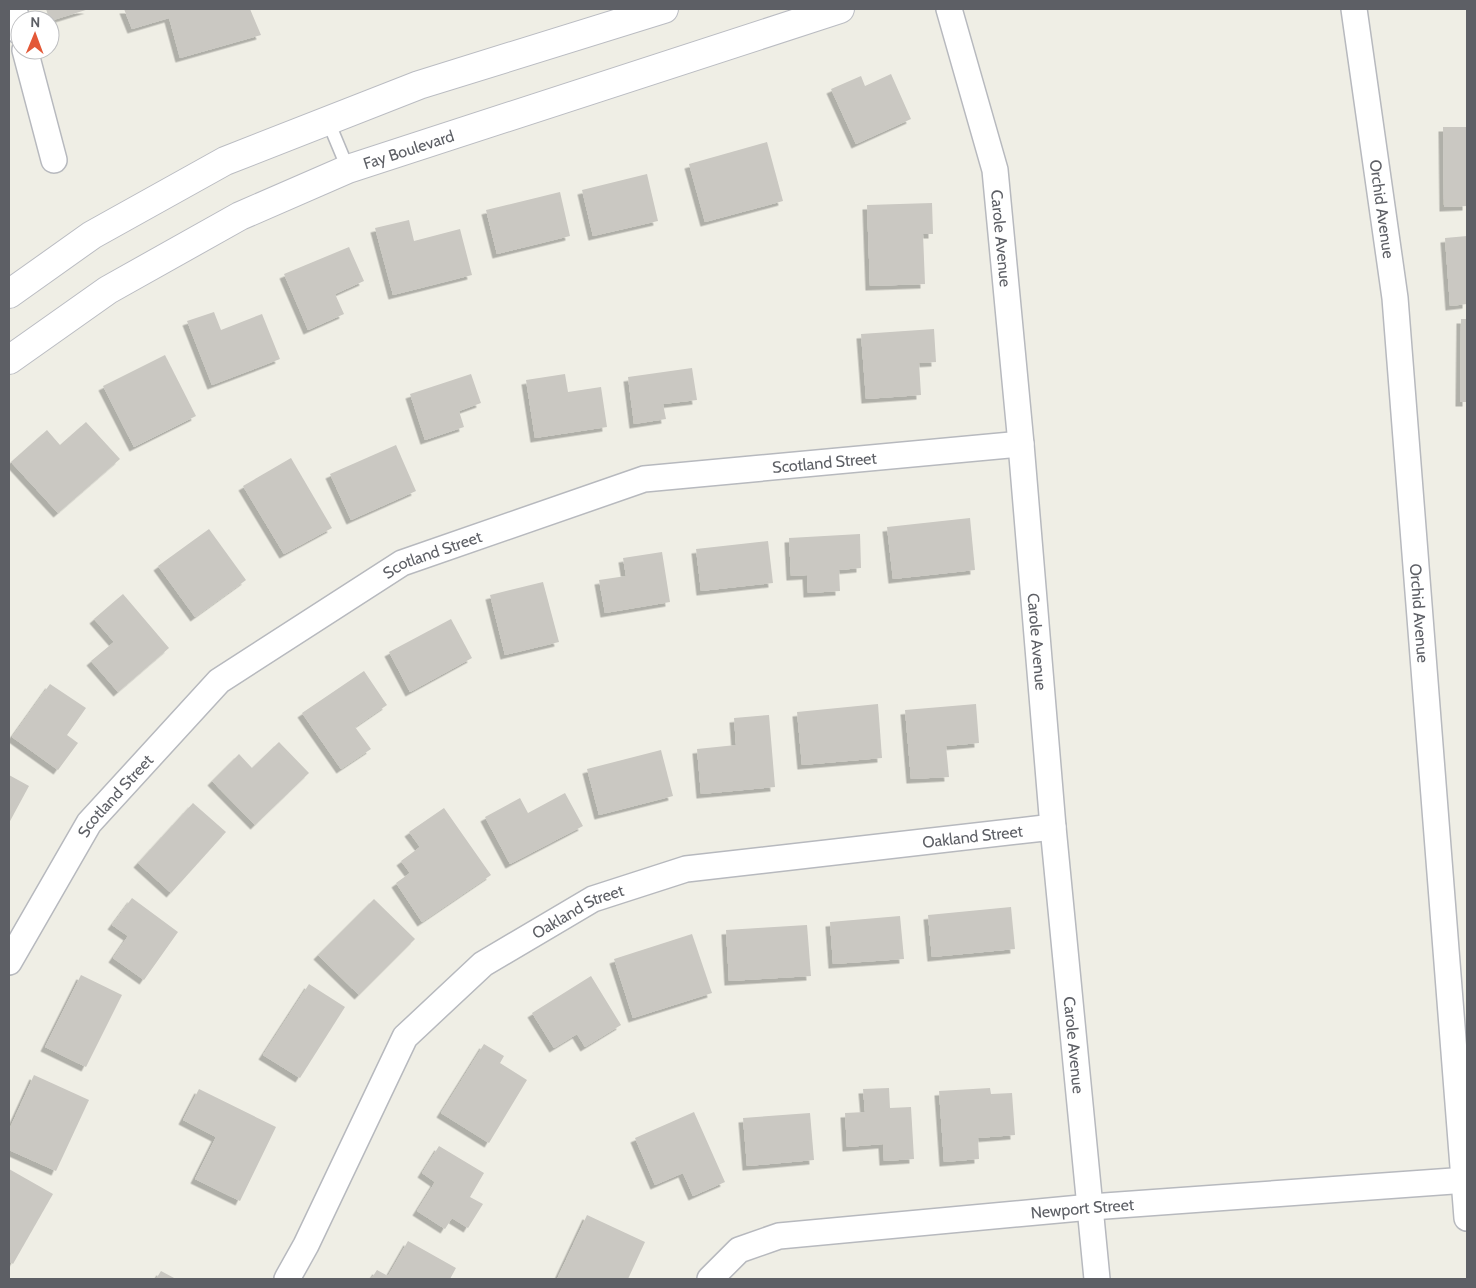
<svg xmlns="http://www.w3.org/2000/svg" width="1476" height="1288" font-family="Cabin,sans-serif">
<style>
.building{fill:#cac8c2;filter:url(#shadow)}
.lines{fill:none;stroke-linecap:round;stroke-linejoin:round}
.lane-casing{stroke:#b7b9be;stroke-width:15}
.street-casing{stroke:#b7b9be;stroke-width:28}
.secondary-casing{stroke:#babcc2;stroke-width:30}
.lane{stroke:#fff;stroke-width:12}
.street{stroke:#fff;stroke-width:25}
.secondary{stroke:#fff;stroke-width:28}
.labels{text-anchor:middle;stroke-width:4;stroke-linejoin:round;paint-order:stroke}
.street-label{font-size:16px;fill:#5d5f65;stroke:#fff}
</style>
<defs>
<filter id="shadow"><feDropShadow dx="-4.5" dy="4.5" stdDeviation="0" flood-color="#0004"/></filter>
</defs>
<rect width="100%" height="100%" fill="#efeee5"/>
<g class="building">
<polygon points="46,9 89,9 50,21"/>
<polygon points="124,9 250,9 261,35 180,58 169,18 132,29"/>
<polygon points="891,74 911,119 856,144 831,89 861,76 865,86"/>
<polygon points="1443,127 1467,127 1467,206 1444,207"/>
<polygon points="767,142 783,201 705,222 689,164"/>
<polygon points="647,174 658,221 593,236 582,190"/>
<polygon points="560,192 570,236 497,254 486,210"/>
<polygon points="932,203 933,234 923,234 925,284 870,286 867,205"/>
<polygon points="409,220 414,241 460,229 472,275 393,295 375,228"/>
<polygon points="1467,236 1467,304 1450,306 1445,238"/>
<polygon points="349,247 364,281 335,294 344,314 308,330 284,274"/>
<polygon points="214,312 221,330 262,314 280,359 212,385 187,321"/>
<polygon points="1461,319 1467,319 1467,402 1460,402"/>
<polygon points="934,329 936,362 919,363 921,395 866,399 861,334"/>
<polygon points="165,355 196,416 134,447 103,386"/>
<polygon points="692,368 697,400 663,404 666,419 634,424 628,377"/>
<polygon points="471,374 481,403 459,411 464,427 425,440 410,394"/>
<polygon points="565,374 568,392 601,387 607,427 535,438 526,380"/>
<polygon points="86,422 120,459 58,513 11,462 47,430 60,445"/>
<polygon points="396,445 416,491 351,520 330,474"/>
<polygon points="291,458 332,528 284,554 243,486"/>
<polygon points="970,518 975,570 893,579 887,527"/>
<polygon points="209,529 246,580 195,617 158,566"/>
<polygon points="860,534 861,568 839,570 840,591 808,593 807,575 791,576 789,538"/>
<polygon points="768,541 773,583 701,591 696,549"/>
<polygon points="662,552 670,602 605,613 599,580 626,576 623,558"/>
<polygon points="543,582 559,642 505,655 490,595"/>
<polygon points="123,594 169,648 118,692 91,661 114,642 94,619"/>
<polygon points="451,619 472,658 410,692 389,652"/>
<polygon points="364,671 387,705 355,727 371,749 341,769 302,713"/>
<polygon points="50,684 86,708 67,735 78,743 58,770 12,737"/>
<polygon points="878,704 882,758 802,765 797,712"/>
<polygon points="976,704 979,743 946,746 949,777 911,779 905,710"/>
<polygon points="769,715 775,787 701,794 697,749 736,745 734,718"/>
<polygon points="279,742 309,773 255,825 212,781 239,754 252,768"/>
<polygon points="661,750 673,796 599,815 587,769"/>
<polygon points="9,775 29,786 9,823"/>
<polygon points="565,793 583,826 510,864 485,817 520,798 528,813"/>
<polygon points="193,803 226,832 171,893 138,863"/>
<polygon points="444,808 491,875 422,922 396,883 410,873 401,861 420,847 409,832"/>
<polygon points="132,898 178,932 144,980 113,958 128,936 112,925"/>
<polygon points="374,899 415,939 359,995 318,955"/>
<polygon points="1011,907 1015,949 932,957 928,915"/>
<polygon points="900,916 904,959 833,964 830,922"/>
<polygon points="807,925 811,976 729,981 726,930"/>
<polygon points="692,934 712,993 633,1018 614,959"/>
<polygon points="81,975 122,995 86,1067 45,1047"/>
<polygon points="591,976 621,1025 585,1047 577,1034 554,1048 532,1013"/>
<polygon points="309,984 345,1007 300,1078 263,1055"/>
<polygon points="484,1044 504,1056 500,1063 527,1080 489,1143 441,1113"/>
<polygon points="34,1075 89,1100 56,1171 9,1150 9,1130"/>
<polygon points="889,1088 890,1108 911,1107 914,1159 884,1161 883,1144 847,1147 845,1113 865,1112 863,1089"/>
<polygon points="990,1088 991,1094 1012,1093 1015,1135 978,1138 979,1159 944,1162 939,1091"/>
<polygon points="199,1089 276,1127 240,1201 195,1179 216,1137 183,1120"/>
<polygon points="694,1112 725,1182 693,1196 683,1173 655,1185 635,1138"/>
<polygon points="810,1113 814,1160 747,1166 743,1118"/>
<polygon points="439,1146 484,1173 470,1197 483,1204 468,1228 452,1218 445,1229 417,1211 435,1182 422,1173"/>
<polygon points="9,1169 53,1194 13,1264 9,1261"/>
<polygon points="587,1215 645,1242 628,1279 557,1279"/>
<polygon points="408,1241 456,1268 450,1279 371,1279 377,1270 388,1276"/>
<polygon points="161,1271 176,1279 156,1279"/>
</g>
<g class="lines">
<g class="lane-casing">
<polyline id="lane" points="328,121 348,169"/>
</g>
<g class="street-casing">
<g id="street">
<polyline points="14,9 20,32"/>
<path id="s1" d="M949,9L995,170L1021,444L1053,827L1097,1279"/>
<path id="s2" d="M1354,9L1395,298L1467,1218"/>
<polyline points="25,50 54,160"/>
<path id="s3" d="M9,962L89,823L219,681L402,563L644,479L1021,444"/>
<path id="s4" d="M287,1279L306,1245L405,1037L483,964L593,899L686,869L1053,827"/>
<path id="s5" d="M710,1279L739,1250L779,1236L1091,1207L1467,1180"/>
</g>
</g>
<g class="secondary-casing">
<g id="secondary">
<polyline points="9,294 92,235 225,161 419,85 664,9"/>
<path id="s6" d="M9,360L108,290L240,216L348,169L840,9"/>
</g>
</g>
<use href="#lane" class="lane"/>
<use href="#street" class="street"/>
<use href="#secondary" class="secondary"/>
</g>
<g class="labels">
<g class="street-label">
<text dy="6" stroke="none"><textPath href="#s6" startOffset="454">Fay Boulevard</textPath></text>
<text dy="6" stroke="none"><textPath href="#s2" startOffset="202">Orchid Avenue</textPath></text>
<text dy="6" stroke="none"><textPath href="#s1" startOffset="236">Carole Avenue</textPath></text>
<text dy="6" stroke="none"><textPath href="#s3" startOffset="1008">Scotland Street</textPath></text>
<text dy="6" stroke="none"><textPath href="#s3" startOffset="602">Scotland Street</textPath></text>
<text dy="6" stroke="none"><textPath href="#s2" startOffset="608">Orchid Avenue</textPath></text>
<text dy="6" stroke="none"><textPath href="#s1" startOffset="641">Carole Avenue</textPath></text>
<text dy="6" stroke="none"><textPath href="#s3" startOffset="198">Scotland Street</textPath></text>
<text dy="6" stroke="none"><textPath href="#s4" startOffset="890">Oakland Street</textPath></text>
<text dy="6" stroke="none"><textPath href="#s4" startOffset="485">Oakland Street</textPath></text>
<text dy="6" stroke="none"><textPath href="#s1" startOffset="1046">Carole Avenue</textPath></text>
<text dy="6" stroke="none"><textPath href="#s5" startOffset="388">Newport Street</textPath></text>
</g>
</g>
<rect width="1476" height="1288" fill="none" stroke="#5d5f65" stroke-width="20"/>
<g transform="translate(35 35) rotate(1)"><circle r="24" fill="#ffffff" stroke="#bebfc1"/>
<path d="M0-4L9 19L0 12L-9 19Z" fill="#e35837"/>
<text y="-8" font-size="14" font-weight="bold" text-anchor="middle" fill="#5d5f65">N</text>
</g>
</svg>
